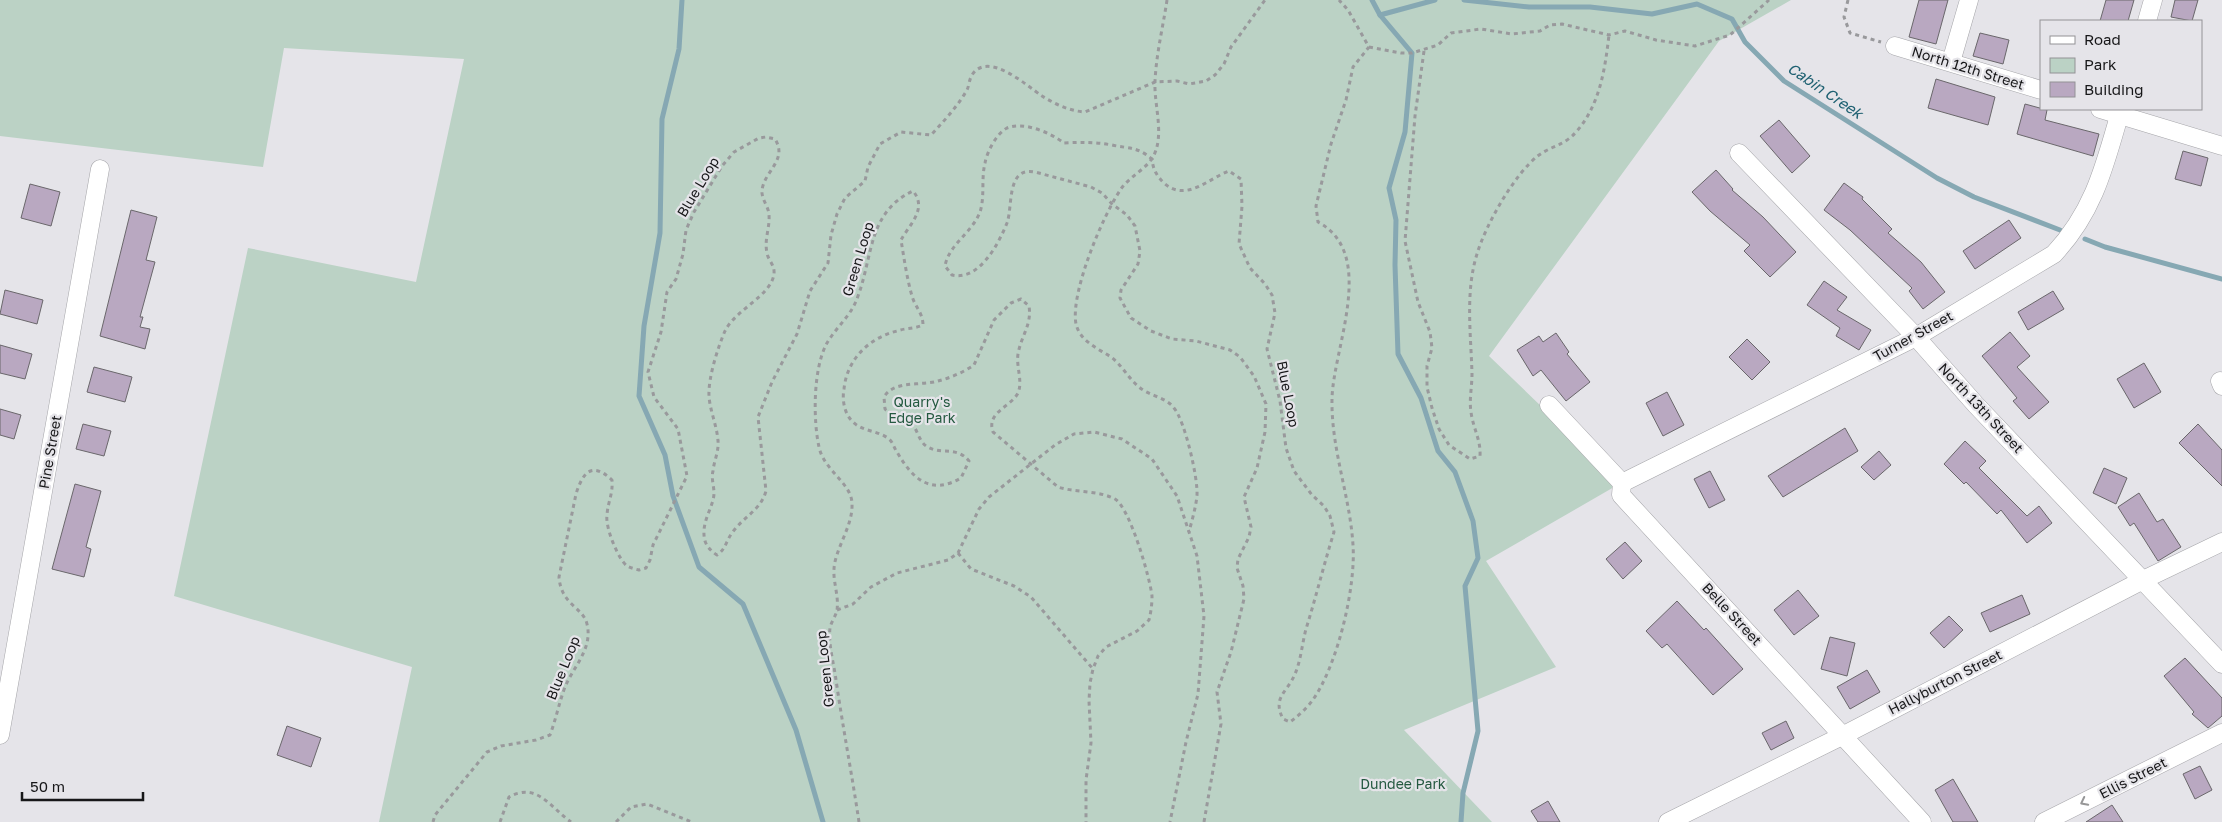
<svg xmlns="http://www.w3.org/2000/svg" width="2222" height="822" font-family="'Golos Text',sans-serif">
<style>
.green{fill:#bbd2c5}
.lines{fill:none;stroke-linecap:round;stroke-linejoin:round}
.stream{stroke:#86a8b3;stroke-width:5}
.building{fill:#b9a8c1;stroke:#6a676b}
.minor-casing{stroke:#a5a5a9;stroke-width:19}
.path{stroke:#99999c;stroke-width:3;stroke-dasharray:4 4;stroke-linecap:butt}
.minor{stroke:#fff;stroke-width:18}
.oneway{stroke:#979798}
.labels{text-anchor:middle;stroke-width:4.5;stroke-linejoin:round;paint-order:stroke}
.street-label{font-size:14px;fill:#171719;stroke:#e5e4e9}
.park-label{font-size:14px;fill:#245940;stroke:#e5e4e9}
.water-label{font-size:15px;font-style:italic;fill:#1f6172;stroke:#e5e4e9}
</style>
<rect width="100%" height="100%" fill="#e5e4e9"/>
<polygon class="green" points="0,0 1791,0 1719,41 1489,356 1621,483 1486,561 1556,667 1404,730 1492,822 379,822 412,667 174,596 248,248 416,282 464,59 284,48 263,167 0,136"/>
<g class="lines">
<g class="stream">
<polyline points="682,0 679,49 662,119 660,233 644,326 639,396 665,455 673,496 699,567 743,604 796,730 823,822"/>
<polyline points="1372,0 1380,15 1412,53 1405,132 1389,188 1396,220 1395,265 1398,354 1421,398 1438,451 1455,472 1473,521 1478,558 1465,586 1478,731 1463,793 1461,822"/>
<polyline points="1464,0 1529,7 1590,7 1652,14 1697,4 1732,19 1745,42 1784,81 1937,178 1974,197 2060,230"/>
<polyline points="1380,15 1435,0"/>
<polyline points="2085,239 2105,247 2222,279"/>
</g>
</g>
<g class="building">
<polygon points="1919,0 1948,0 1936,44 1909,37"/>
<polygon points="2106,0 2134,0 2128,21 2100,21"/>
<polygon points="2175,0 2198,0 2192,21 2171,17"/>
<polygon points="1980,33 2009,40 2003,64 1973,56"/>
<polygon points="1936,79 1995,97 1988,125 1928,108"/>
<polygon points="2025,104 2047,110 2045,120 2099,134 2093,156 2017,134"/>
<polygon points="1779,120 1810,156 1792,173 1760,136"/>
<polygon points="2183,151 2208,158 2201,186 2175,179"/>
<polygon points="1716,170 1733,189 1732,190 1763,217 1796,252 1770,277 1744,251 1750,245 1710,211 1692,192"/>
<polygon points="1844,183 1863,197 1862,199 1892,229 1888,233 1921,262 1945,292 1923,309 1909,291 1912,288 1850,230 1824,210"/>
<polygon points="30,184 60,192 51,226 21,218"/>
<polygon points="131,210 157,217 146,260 155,262 140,317 143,317 140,327 150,329 145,349 100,336"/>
<polygon points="2009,220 2021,238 1975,269 1963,251"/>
<polygon points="1824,281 1847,297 1837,310 1871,330 1859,350 1836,336 1840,328 1807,305"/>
<polygon points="5,290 43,300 37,324 0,314"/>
<polygon points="2053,291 2064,309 2028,330 2018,312"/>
<polygon points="2010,332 2030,356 2017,367 2049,402 2029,419 2013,401 2017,398 1982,356"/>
<polygon points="1556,333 1569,352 1567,354 1590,382 1566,401 1541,370 1533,376 1517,350 1539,336 1543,342"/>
<polygon points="1747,339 1770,362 1752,380 1729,357"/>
<polygon points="0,345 32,354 25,379 0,373"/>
<polygon points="2144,363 2161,392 2134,408 2117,379"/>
<polygon points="94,367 132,377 125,402 87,392"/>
<polygon points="1667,392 1684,425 1663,436 1646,403"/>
<polygon points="0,409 21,415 14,439 0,435"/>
<polygon points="83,424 111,431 104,456 76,449"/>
<polygon points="2198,424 2222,450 2222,486 2179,443"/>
<polygon points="1845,428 1858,451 1783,497 1768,476"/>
<polygon points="1965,441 1986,461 1979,468 2027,516 2039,506 2052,523 2027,543 2001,510 1997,514 1966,482 1964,484 1944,464"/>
<polygon points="1879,451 1891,465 1874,480 1861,467"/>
<polygon points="2104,468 2127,478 2116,504 2093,493"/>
<polygon points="1710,471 1725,500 1709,508 1694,479"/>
<polygon points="75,484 101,491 86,547 91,549 84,577 52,569"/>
<polygon points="2139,493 2157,522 2163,519 2181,547 2158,561 2134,523 2130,526 2118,507"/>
<polygon points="1625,542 1642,561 1623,579 1606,559"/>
<polygon points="1798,590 1819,616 1794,635 1774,610"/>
<polygon points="2022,595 2030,614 1990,632 1981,613"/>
<polygon points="1677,601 1704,630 1706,628 1743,669 1713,695 1667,644 1662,648 1646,631"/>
<polygon points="1949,616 1963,630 1944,648 1930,633"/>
<polygon points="1830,637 1855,643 1847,676 1821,669"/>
<polygon points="2185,658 2222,698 2222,716 2208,728 2192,714 2194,712 2164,676"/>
<polygon points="1867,670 1880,692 1850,709 1837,687"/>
<polygon points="1786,721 1794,738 1771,750 1762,733"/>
<polygon points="287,726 321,738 311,767 277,755"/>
<polygon points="2200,766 2212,790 2195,799 2183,774"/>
<polygon points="1953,779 1978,822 1953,822 1935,790"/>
<polygon points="1548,801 1560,822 1538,822 1531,811"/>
<polygon points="2112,805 2123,822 2086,822"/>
</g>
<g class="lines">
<g class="minor-casing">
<g id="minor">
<polyline points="2147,21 2153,0"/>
<polyline points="1895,46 2041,90"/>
<polyline points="1951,62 1969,0"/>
<polyline points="2100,109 2222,146"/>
<polyline points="1739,153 1916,337 1976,405 2222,664"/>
<polyline points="2220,381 2222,386"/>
<polyline points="1549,405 1622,483 1621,495 1922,822"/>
<path d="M1622,483L1916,337L2054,254C2095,210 2105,164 2121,109"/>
<polyline points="0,735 100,169"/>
<polyline points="1668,822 1844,735 2143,580 2222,542"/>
<polyline points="2044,822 2222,733"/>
</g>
</g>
<g class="path">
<path d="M1167,0C1163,27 1156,55 1155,82C1154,106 1165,135 1153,157C1146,169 1129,177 1121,189C1103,215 1070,293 1076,324C1080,341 1097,348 1111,357C1122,365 1128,378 1139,387C1149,396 1166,397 1174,408C1185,421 1198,478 1197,495C1196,507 1192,520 1189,532"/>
<polyline points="1848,0 1844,17 1850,33 1881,42"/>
<polyline points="1369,47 1401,53 1412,53 1438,45 1451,33 1481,29 1512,34 1540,31 1550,25 1562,24 1609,35 1625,31 1656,40 1695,46 1730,35 1769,0"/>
<path d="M1424,51L1415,116L1405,241L1418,302L1430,332L1432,348L1427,366V387L1432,408L1439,429L1449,445L1470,459L1480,456C1481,440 1473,428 1471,412C1469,400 1472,387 1472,374C1471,335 1465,292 1477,254C1486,224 1515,173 1539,155C1553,145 1564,146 1577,131C1600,104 1605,69 1609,35"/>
<polyline points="958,553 971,569 1014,586 1031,597 1093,669"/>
<polyline points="837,610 853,604 871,587 897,573 948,560 958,553 979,509 989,497 1055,445 1074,434 1094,432 1122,439 1152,459 1177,496 1197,556 1204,616 1198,694 1186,742 1170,822"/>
<path d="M433,822L435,815L487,752L501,746L536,740L550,735C556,719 559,703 565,687C574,666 593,648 587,624C583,607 561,605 559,577L576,494C583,472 592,461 612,480C613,495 608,501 607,515C605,527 618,559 627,566C631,568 635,569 639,570L646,568L650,560L653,545L687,476L678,429L654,397L648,372L661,332L667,292L676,279L683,254L686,230L694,212L722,166L734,152L759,138L766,137L775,139C788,160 765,170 762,190C761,199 769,207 769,215C770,228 764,239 767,253C768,260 775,265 774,274C771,296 735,310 725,331C718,347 708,378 709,396C710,411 717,426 718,441C719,451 714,461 713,471C711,478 714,486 714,493C714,507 700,522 705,541C707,547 711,551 717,555C726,549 726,541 732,533C743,517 761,510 766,491L758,417L772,382L797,334L810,291L828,263L831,235L837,214L845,198L865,181L868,167L880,144L901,132L931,135C944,121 957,107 967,90C969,86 969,80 972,75C988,50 1027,86 1042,96C1055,104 1069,111 1085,112L1155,82L1177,81L1189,84L1206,81L1215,75L1224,64L1231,47L1265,0"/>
<path d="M500,822L509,797C537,782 549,806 571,822"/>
<polyline points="616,822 631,807 647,804 692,822"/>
<path d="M859,822C852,775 843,728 836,680C834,664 828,644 830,628C831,622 836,616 837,610C839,596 833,582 834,569C835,549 853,526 852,504C852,483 824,471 819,447C813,420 813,368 827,343C837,326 852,315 858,296C873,256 868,212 913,191C928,209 909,225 901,240C904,258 907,279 912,296C915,307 923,313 923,325C914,329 905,328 897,331C869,338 847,359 844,389C842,399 844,413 852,421C862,432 878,430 889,439C893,442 894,448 897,452C912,478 930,496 961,478L969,461C956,445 941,456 926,446C918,440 917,427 909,420C902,413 891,415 885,409L884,397C894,380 921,386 938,381C950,378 964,372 974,365L994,320L1011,303L1021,299L1029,306C1032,325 1021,336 1018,354C1016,367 1023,381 1018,393C1011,407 986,412 993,432L1058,487C1076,493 1098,490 1115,499C1130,508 1150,578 1152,596C1152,604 1151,612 1149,620L1137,631L1106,647L1098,656L1093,669L1090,683L1089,701L1091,743L1086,780V822"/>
<path d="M1204,822L1221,724L1217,692L1231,652L1244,599L1243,586L1237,568L1238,559L1249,537L1251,527L1244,497L1257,468L1265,432L1266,404L1254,376L1240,357L1230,350L1196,341L1172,339L1151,331L1131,318L1120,298L1121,290L1138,264L1140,251L1135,226L1127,215L1112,204L1102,193L1091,187L1035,172C1006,166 1013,207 1007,223C998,245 979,281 952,275L945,266C949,244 972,233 980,212C985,197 981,179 985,163C987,152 996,134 1007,128C1024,121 1051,133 1064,143C1081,142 1095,142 1112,145C1130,149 1136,146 1152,159C1153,169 1156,175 1164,183C1186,203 1209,178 1229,171L1241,179L1242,206L1239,244L1250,268L1265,284L1272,295L1275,313L1267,349L1280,401L1286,448L1294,471L1312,495L1324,506L1330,516L1334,532C1324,564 1316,597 1306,629C1302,644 1301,660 1295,674C1287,693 1272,697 1283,719L1290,722C1298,716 1306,709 1312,701C1337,667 1356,588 1353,545C1350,496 1331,449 1332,399C1333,348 1378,254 1318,222L1316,206L1331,144L1346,100L1353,67L1369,47L1348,10L1339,0"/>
</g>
<use href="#minor" class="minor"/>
</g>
<defs><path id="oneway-chevron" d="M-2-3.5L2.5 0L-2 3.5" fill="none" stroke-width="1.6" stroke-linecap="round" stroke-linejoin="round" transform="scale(1.25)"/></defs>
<use class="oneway" href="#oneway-chevron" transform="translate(2084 802) rotate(153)"/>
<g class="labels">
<g class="street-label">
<text transform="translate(1968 68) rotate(17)" y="5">North 12th Street</text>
<text transform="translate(698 187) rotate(-59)" y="5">Blue Loop</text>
<text transform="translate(858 259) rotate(-73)" y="5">Green Loop</text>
<text transform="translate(1913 336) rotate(-29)" y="5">Turner Street</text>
<text transform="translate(1288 394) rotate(79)" y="5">Blue Loop</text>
<text transform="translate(1981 408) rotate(47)" y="5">North 13th Street</text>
<text transform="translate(50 452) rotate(-80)" y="5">Pine Street</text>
<text transform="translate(1732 614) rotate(47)" y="5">Belle Street</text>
<text transform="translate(563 668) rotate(-68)" y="5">Blue Loop</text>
<text transform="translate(825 669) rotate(-96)" y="5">Green Loop</text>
<text transform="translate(1945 682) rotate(-27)" y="5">Hallyburton Street</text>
<text transform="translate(2133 778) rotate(-27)" y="5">Ellis Street</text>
</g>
<g class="park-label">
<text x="922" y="407">Quarry's<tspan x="922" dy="16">Edge Park</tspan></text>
<text x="1403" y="789">Dundee Park</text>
</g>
<g class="water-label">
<text transform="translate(1825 91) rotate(34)" y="5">Cabin Creek</text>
</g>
</g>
<rect x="2040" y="20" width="162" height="90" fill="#e5e4e9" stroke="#939296"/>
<rect x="2050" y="36" width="25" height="8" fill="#ffffff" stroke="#939296"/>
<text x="2084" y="45" font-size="15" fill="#171719">Road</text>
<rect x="2050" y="58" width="25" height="15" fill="#bbd2c5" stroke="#939296"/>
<text x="2084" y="70" font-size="15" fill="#171719">Park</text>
<rect x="2050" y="82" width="25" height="15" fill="#b9a8c1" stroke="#939296"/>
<text x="2084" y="95" font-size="15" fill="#171719">Building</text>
<path d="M22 792v8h121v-8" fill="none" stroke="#171719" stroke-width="2.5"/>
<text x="30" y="792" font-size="15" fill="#171719" stroke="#e5e4e9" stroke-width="4" paint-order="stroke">50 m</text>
</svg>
